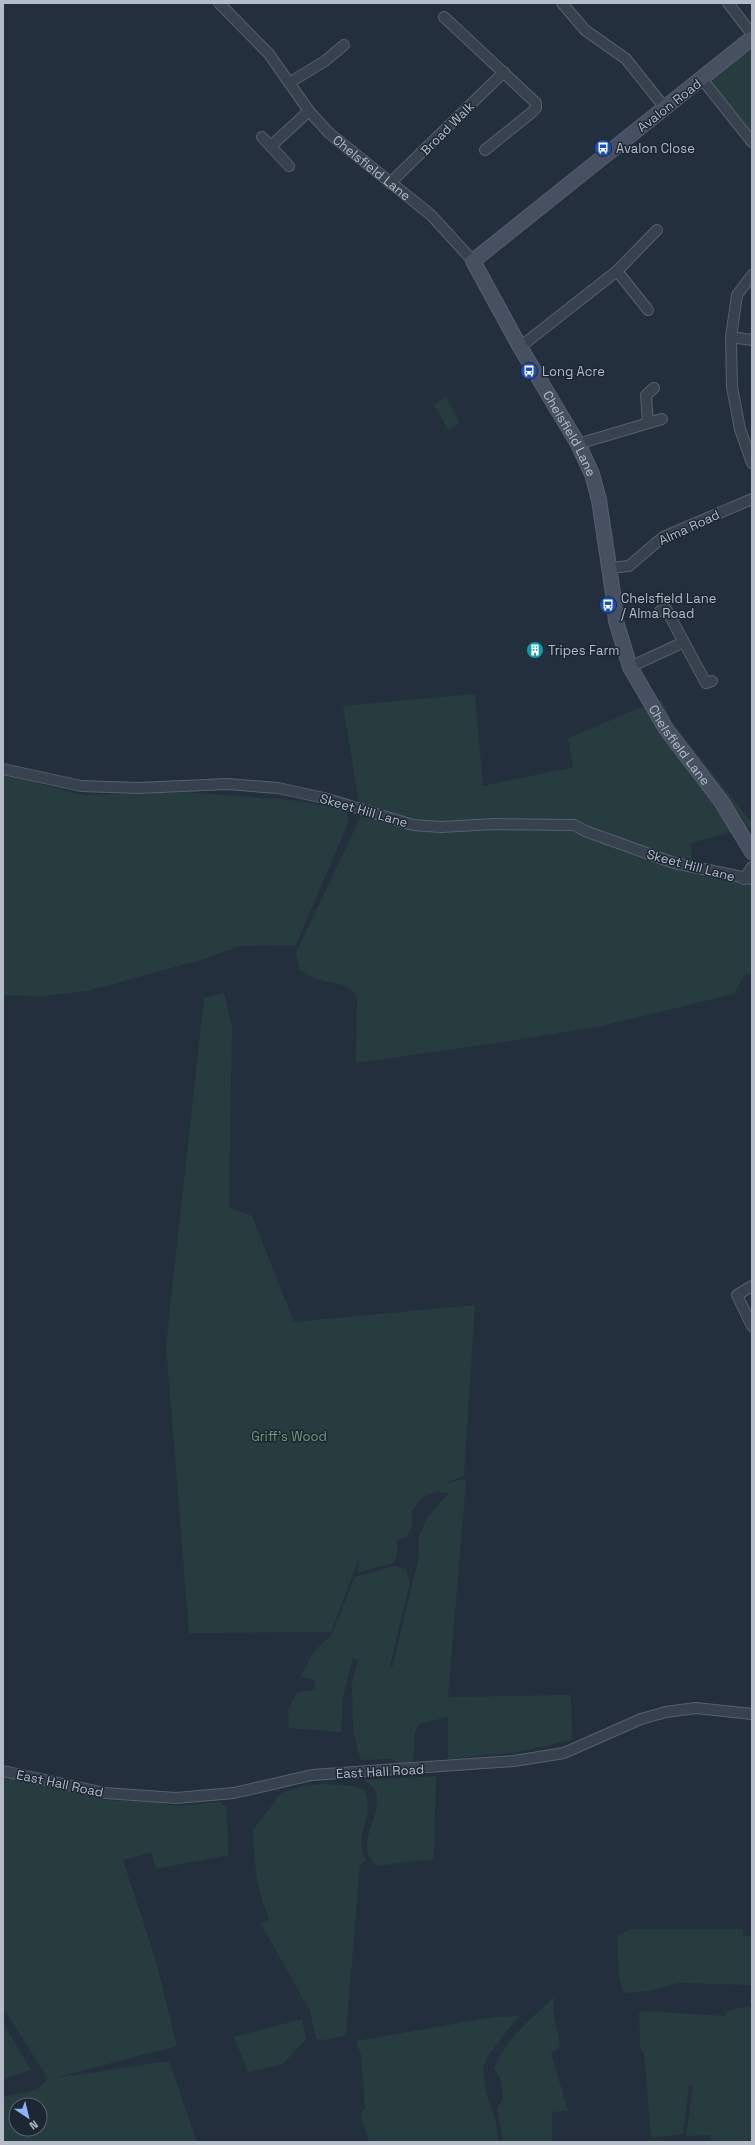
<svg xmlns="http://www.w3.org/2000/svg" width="755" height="2145" font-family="'Space Grotesk',sans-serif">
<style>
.green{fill:#263c3f;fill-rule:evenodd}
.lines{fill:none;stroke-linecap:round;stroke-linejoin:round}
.street-casing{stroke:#565f6c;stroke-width:12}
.secondary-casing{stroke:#565f6c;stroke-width:16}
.street{stroke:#38414e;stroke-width:10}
.secondary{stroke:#465061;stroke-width:14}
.labels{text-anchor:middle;stroke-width:3;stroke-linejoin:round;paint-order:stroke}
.street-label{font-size:13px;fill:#b4bcc9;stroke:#1d2633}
.poi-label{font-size:13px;fill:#b4bcc9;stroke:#1d2633;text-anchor:start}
.park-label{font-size:13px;fill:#6b9a76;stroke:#1d2633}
</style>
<rect width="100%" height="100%" fill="#242f3e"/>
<g class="green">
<polygon points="752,47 752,134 709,80"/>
<polygon points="446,397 460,423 448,430 434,404"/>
<path d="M475,694L483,786L573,767L568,738L661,699L673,723L752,823V827L690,843L693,863L697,871L752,885V974H745L734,994L601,1026L503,1042L356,1063L357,997C346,981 335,985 320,980C313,978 306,973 300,970L296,953L361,816L343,706Z"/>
<polygon points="3,774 83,795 185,792 290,800 344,808 349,821 296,945 240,946 201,960 87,991 45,996 3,995"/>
<path d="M224,993L232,1026L229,1207L252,1216L294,1322L475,1305L464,1476L443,1484L464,1479L466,1482L448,1697L571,1695L572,1740L514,1753L448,1759V1717L419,1724C410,1737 418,1753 411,1766L401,1767L393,1759L361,1760L353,1732L352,1683L358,1660L353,1658L343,1697L341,1732L289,1728L288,1710L297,1692L315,1690V1681L301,1676L315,1650L331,1636L355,1577L394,1566L406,1569L410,1582L390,1666L392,1669L419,1556V1536L428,1516L449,1493H440L439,1490L422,1498L412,1511V1527L406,1537L397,1540V1557L393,1563L357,1573L360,1556L331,1632L189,1633L166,1345L204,998Z"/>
<path d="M3,1776L105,1800L151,1802L179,1806L220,1802L226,1807L229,1855L156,1869L151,1852L123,1860L156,1961L177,2046L54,2078L169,2061L197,2142H3V2097L36,2090L48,2079L3,2007ZM16,2105H40V2129H16Z"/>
<path d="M436,1776L434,1859L376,1866C374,1863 370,1859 369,1856C360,1834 387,1807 373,1787C371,1784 366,1782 363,1780Z"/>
<path d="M324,1784L353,1786L365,1790C372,1815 364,1818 361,1840C360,1846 364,1855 366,1861L360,1865L346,2035L327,2040L316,2039L310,2011L261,1924L302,1900L269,1919C256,1886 254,1865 253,1830L281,1793L303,1786Z"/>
<polygon points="630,1929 743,1929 743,1936 752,1936 752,1985 677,1983 649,1991 623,1993 619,1976 617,1936"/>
<path d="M555,1997L553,2009L560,2046L551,2053L568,2111L552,2112V2142H503L497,2108L503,2099L500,2078L494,2068C506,2039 531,2018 555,1997Z"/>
<polygon points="749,2006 752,2012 752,2142 717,2142 711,2140 711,2135 686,2136 693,2086 689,2086 683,2134 651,2138 644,2053 640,2046 639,2011 725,2016 726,2011"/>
<polygon points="519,2016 489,2054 483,2068 486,2093 496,2122 499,2142 369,2142 360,2114 365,2109 361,2055 356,2041 494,2017"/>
<polygon points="302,2019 306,2039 283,2064 248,2072 234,2037"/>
<polygon points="3,2023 31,2070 3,2079"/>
</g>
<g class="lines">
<g class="street-casing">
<g id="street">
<path id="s1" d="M219,3L269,54L309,111L329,133L431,215L473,261"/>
<polyline points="562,3 585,30 626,59 665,108"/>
<polyline points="728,3 752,34"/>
<polyline points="444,17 536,103 536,108 531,113 485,150"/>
<polyline points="702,79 752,142"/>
<polyline points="289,83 325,61 344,45"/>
<polyline points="262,137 289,166"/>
<polyline points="271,146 309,111"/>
<polyline points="390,183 504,72"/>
<polyline points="617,271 648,310"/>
<polyline points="752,275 737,295 731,337 732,387 740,429 752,463"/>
<polyline points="731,337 752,340"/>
<polyline points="520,347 617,271 657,230"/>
<polyline points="648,423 646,395 654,388"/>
<polyline points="578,444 662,419"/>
<polyline points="609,568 629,566 663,537 752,499"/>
<polyline points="660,611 666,609 706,683 712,681"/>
<polyline points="630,667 684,642"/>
<polyline points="3,769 81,786 138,788 227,784 278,788 324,798 413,825 441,827 494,824 574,825 585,831 674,863 752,879"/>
<polyline points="744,879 752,867"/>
<polyline points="752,1286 737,1295 752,1326"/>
<polyline points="3,1771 105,1793 176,1798 234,1793 312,1775 514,1761 564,1753 641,1719 666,1712 696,1708 752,1714"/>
</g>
</g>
<g class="secondary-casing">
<g id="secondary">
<path id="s2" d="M752,38L473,261L520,347L578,444L592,474L599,500L614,600L616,621L630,667L666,729L721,801L752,852"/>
</g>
</g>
<use href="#street" class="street"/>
<use href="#secondary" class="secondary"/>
</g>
<defs>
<g id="bus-disc" transform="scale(0.9)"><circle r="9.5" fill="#1a4fb4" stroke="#1d2633"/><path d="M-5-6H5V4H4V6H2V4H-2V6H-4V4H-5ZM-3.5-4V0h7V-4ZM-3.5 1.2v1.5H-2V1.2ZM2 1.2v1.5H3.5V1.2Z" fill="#fff"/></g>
<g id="building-disc" transform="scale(0.9)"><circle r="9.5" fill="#0f9aa8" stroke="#1d2633"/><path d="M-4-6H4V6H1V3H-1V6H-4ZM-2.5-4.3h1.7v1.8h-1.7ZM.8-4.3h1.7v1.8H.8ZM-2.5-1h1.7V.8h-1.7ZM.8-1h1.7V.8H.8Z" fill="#fff"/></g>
</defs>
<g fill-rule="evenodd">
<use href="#bus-disc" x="603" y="148"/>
<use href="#bus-disc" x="529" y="371"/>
<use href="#bus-disc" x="608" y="605"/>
<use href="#building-disc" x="535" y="650"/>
</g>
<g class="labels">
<g class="street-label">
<text transform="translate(669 105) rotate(-38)" y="5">Avalon Road</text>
<text transform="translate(447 128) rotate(-45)" y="5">Broad Walk</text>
<text dy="5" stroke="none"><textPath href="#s1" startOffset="226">Chelsfield Lane</textPath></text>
<text dy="5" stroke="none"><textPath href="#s2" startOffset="555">Chelsfield Lane</textPath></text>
<text transform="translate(689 527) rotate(-25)" y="5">Alma Road</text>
<text dy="5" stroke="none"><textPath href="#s2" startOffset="891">Chelsfield Lane</textPath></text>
<text transform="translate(364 810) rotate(16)" y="5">Skeet Hill Lane</text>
<text transform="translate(691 865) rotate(15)" y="5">Skeet Hill Lane</text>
<text transform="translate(380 1771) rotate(-3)" y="5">East Hall Road</text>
<text transform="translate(60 1783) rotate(12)" y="5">East Hall Road</text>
</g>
<g class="poi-label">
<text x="616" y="153">Avalon Close</text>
<text x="542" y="376">Long Acre</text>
<text x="621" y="603">Chelsfield Lane<tspan x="621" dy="15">/ Alma Road</tspan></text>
<text x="548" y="655">Tripes Farm</text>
</g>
<g class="park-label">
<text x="289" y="1441">Griff's Wood</text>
</g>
</g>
<rect width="755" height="2145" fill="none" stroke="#b4bcc9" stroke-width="8"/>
<g transform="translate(28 2117) rotate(145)"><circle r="19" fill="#1d2633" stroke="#59626f"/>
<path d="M0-3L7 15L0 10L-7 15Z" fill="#8ab4f8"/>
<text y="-6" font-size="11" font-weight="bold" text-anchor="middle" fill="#b4bcc9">N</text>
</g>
</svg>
